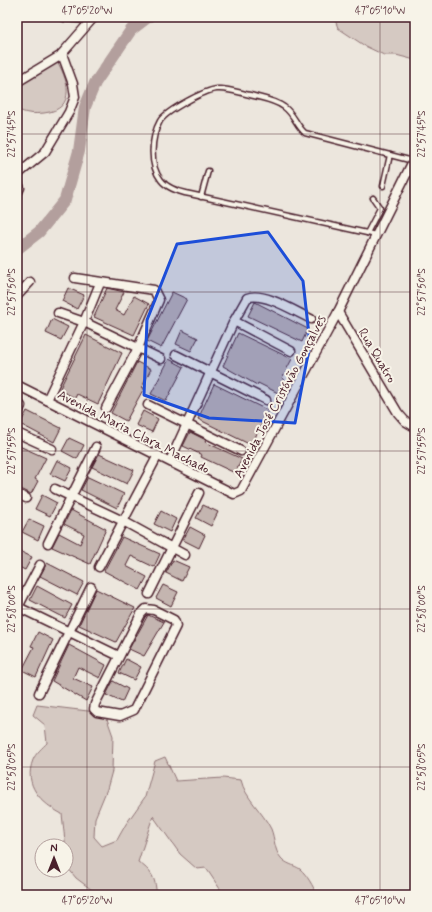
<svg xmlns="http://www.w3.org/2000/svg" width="432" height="912" font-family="Mynerve,sans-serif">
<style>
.green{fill:#d5c9c2;stroke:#907476}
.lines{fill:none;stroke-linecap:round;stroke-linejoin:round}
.river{stroke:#b39f9d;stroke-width:12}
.building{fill:#c4b5b0;stroke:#4a1f2b}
.service-casing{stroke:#4a1f2b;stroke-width:7}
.minor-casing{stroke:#4a1f2b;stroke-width:11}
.service{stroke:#f7f3e8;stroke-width:4}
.minor{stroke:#f7f3e8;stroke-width:8}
.marked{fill:#1d4ed8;fill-opacity:0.2;stroke:#1d4ed8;stroke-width:3;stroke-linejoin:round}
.ticks{fill:none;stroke:#4a1f2b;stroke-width:1;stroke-opacity:0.45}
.labels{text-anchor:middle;stroke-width:4;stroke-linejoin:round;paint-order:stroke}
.street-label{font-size:13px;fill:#4a1f2b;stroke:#f7f3e8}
.neatline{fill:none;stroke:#4a1f2b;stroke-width:1.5}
.ticks-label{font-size:10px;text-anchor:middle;fill:#4a1f2b}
</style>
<rect width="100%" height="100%" fill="#ece6dd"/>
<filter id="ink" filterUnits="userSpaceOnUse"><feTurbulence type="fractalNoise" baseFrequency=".025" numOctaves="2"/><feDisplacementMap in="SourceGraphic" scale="8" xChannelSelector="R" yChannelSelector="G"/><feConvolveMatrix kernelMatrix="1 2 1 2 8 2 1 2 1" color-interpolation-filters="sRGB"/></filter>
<g filter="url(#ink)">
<g class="green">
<polygon points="334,17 415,17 415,60 396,55 384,55 365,46 338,28"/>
<path d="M55,58C68,78 78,109 44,113C34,114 26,114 17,109V86Z"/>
<path d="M37,705L88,711L107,719L113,736L112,771L107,789L95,818L94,837L102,846L117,840L126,824L145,797L155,761L165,757L176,781L223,778L241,780C245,798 263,812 271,829C275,839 274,850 281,858C286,864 294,865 300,869C307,875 313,886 317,895H224L206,868L197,869L180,854L153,816L138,862C151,870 157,880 156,895H99L96,893L76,878L68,868L62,814C41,803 23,785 33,760C35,754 43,747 47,743L45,725L33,715Z"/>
</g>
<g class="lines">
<polyline class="river" points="17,249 39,232 65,200 79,151 85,107 95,83 131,30 148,17"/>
</g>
<g class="building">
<polygon points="68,288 84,295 77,309 62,301"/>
<polygon points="107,288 124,292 115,310 124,315 134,296 149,304 134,335 94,317"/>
<polygon points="172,292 187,299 161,348 147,341"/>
<polygon points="255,302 308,329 302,342 248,316"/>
<polygon points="52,319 68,327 61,340 46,333"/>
<polygon points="182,330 198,338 191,351 176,344"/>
<polygon points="238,333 292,359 282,378 285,380 278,393 258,383 257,385 223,366"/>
<polygon points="86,335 122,353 98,404 77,394 75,398 59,390"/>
<polygon points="169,359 184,367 166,401 151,394"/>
<polygon points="137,362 151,369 142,387 144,388 126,421 111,413"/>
<polygon points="214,384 269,411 251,445 198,419"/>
<polygon points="27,411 61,428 54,442 20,424"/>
<polygon points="143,411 158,419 152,432 136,425"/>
<polygon points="190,432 206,440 205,442 242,459 235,473 201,457 202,455 183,446"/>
<polygon points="69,438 84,445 77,459 62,451"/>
<polygon points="17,445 46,458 35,479 38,481 31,494 17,487"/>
<polygon points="99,454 134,470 127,484 92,467"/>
<polygon points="57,460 72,468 65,481 50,474"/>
<polygon points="88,477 124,494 117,508 81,490"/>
<polygon points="42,495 57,503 50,516 35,509"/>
<polygon points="203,505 218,512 211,526 196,518"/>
<polygon points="71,510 106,529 90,564 52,547 59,533 80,544 84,534 64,524"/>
<polygon points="161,511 176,519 170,532 154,524"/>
<polygon points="29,519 44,526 38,540 22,532"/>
<polygon points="190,527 205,535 199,548 183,540"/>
<polygon points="122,537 160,554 154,567 131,556 126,566 147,577 140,590 104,571"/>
<polygon points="17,550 32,557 25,570 17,566"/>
<polygon points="173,560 189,567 182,581 166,573"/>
<polygon points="47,563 84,582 77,595 40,576"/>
<polygon points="163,585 178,592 171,606 156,598"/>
<polygon points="37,586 72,605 65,618 30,600"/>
<polygon points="96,589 135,608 116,642 79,625"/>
<polygon points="148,615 164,622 144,656 129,649"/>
<polygon points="38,632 53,640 36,677 22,670 34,647 31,646"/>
<polygon points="69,645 106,665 100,678 78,667 73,678 93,687 86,701 52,681"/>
<polygon points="126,659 141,667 134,680 119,673"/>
<polygon points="113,681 128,689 122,702 106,695"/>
</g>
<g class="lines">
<g class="service-casing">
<g id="service">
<polyline points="383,186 390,155"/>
<polyline points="201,197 208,171"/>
<polyline points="17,199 22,188 17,175"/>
<polyline points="367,233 380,208 373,198"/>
<path d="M376,235L190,194C179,192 168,189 161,180C149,165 151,137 160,121C166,111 205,90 217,89C228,88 240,93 250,95C261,98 275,100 284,107C294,114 296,125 305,133L413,161"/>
</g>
</g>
<g class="minor-casing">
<g id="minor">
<polyline points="64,17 92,19"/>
<polyline points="17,82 60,56 94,17"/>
<polyline points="17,175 45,152 69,112 75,97 73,84 62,54"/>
<polyline points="75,278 154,290 159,300 138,348 106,408"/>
<polyline points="17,296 30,282"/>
<polyline points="338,312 398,413 405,421 415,427"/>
<polyline points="58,313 84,322 161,359"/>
<polyline points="234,321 291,351"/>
<polyline points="176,355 266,400"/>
<polyline points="17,385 234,494 241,491 338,312 415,157"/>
<polyline points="47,400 84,322 100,283"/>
<polyline points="148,405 241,451"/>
<polyline points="17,414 21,406"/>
<polyline points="17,433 52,449"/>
<path d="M170,461L234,321L247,298C263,291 296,312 311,319"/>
<polyline points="55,489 123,521 185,555"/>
<polyline points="17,494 26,498"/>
<polyline points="48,543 96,447"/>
<polyline points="99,567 158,455"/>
<polyline points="149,594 199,493"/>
<polyline points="18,607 119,656"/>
<polyline points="17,609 40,565"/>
<polygon points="146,609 154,610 174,620 176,626 134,710 120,716 97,712 94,709 95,704 141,614"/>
<polyline points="39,693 91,587"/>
</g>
</g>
<use href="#service" class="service"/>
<use href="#minor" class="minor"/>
</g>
</g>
<path class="marked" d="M268,232L303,281L310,344L295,423L209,418L144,395L147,320L177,244Z"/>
<path class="ticks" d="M87,17V895M380,17V895M17,134H415M17,292H415M17,451H415M17,609H415M17,767H415"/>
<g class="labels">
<g class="street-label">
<text transform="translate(378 355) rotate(59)" y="5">Rua Quatro</text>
<text transform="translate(279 396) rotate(-62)" y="5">Avenida José Cristóvão Gonçalves</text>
<text transform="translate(134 431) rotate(27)" y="5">Avenida Maria Clara Machado</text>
</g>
</g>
<rect width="432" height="912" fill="none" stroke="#f7f3e8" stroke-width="44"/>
<g transform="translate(54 858)"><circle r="19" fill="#f7f3e8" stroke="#b29e9c"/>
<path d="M0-3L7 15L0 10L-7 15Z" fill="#4a1f2b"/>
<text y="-6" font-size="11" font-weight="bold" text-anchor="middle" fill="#4a1f2b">N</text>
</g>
<rect x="22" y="22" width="388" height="868" class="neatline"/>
<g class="ticks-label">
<text x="87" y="14">47°05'20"W</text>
<text x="380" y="14">47°05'10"W</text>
<text transform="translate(11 134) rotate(-90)" y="4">22°57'45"S</text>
<text transform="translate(421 134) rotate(-90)" y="4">22°57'45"S</text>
<text transform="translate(11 292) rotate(-90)" y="4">22°57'50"S</text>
<text transform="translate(421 292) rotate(-90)" y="4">22°57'50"S</text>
<text transform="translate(11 451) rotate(-90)" y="4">22°57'55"S</text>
<text transform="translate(421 451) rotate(-90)" y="4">22°57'55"S</text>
<text transform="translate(11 609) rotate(-90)" y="4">22°58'00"S</text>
<text transform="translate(421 609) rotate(-90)" y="4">22°58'00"S</text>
<text transform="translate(11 767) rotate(-90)" y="4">22°58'05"S</text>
<text transform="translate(421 767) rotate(-90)" y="4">22°58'05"S</text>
<text x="87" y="904">47°05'20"W</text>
<text x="380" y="904">47°05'10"W</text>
</g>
</svg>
